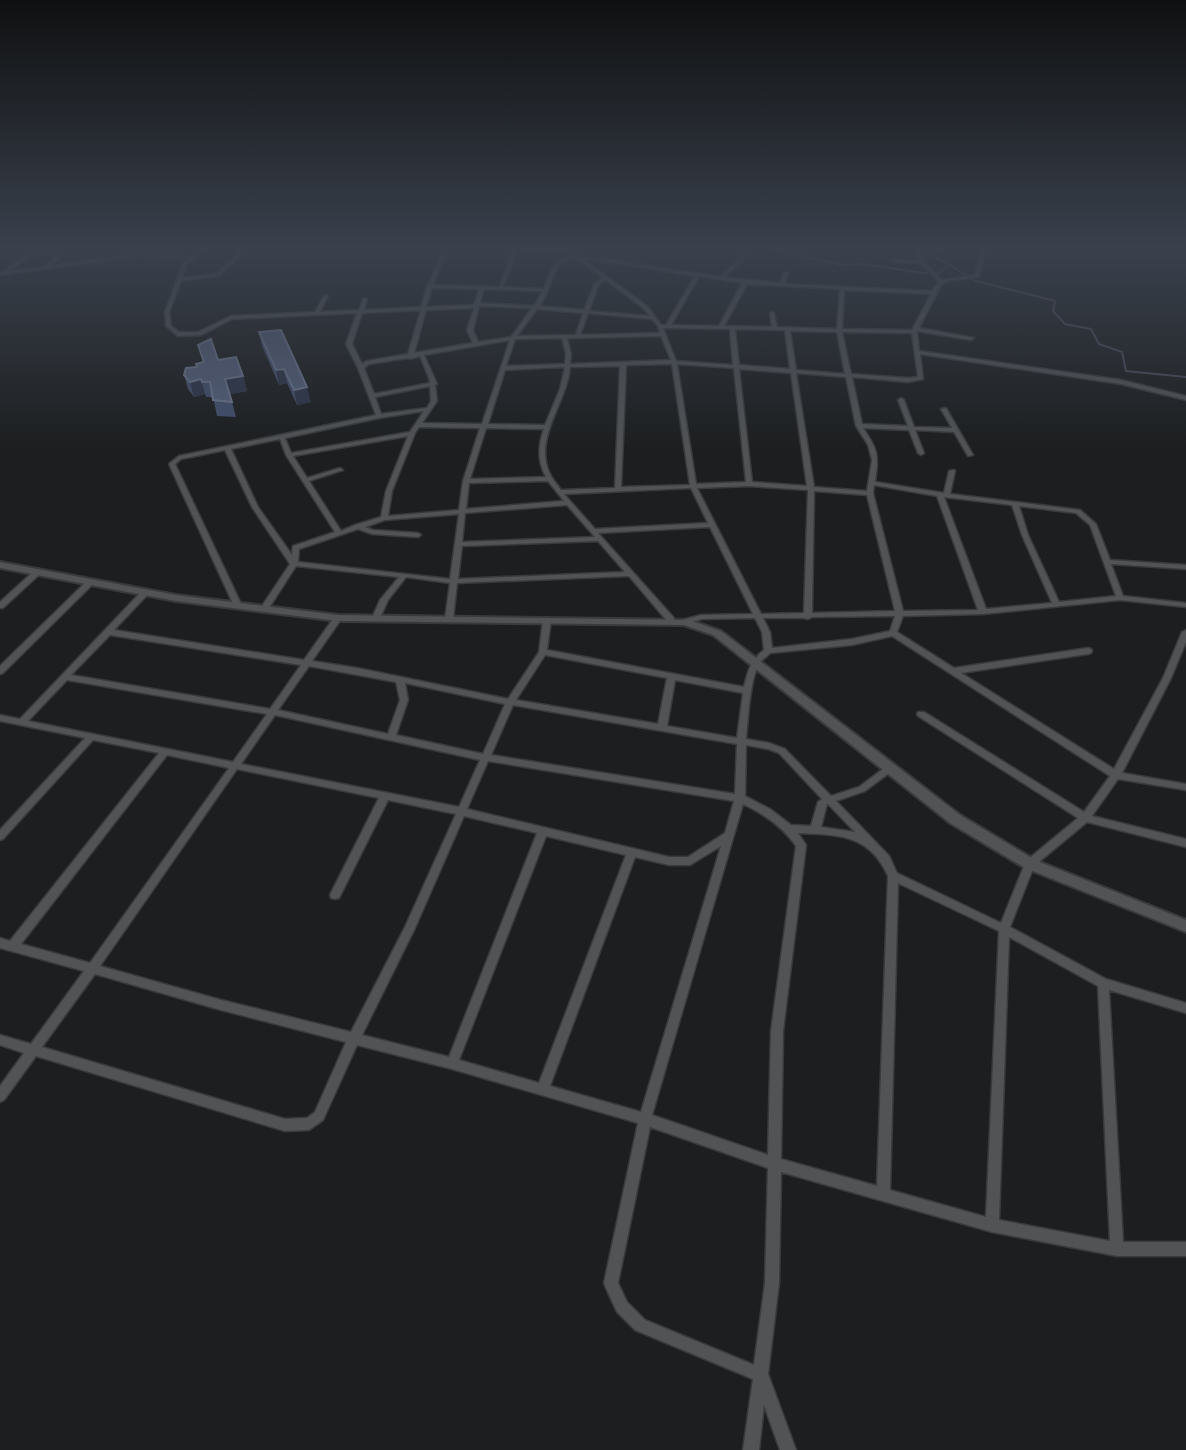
<svg xmlns="http://www.w3.org/2000/svg" width="1186" height="1450" font-family="'Titillium Web',sans-serif">
<style>
.lines{fill:none;stroke-linecap:round;stroke-linejoin:round}
.stream{stroke:#4d4757;stroke-width:2}
.minor-casing{stroke:#383a3b;stroke-width:3}
.secondary-casing{stroke:#383a3b;stroke-width:4}
.minor{fill:#515355;fill-rule:evenodd}
.secondary{fill:#515355;fill-rule:evenodd}
.wall{fill:#424f6c}
.shaded-wall{fill:#2c3447}
.building{fill:#545f79;stroke:#6b758b;stroke-width:2}
</style>
<rect width="100%" height="100%" fill="#1c1e1f"/>
<g class="lines">
<g class="stream">
<polyline points="766,248 841,265 862,264 924,273 939,273 947,267"/>
<polyline points="938,248 934,256 976,281 1055,301 1053,311 1065,324 1091,329 1099,344 1122,352 1126,371 1186,377"/>
</g>
<g class="minor-casing">
<g id="minor">
<path d="M52,248H57L52,252L64,254L50,266L140,254L190,257L201,248H206L187,264L182,278L216,274L244,248H248L219,276L181,281L169,312L171,326L179,332H198L231,316L315,312L324,296L326,295L328,296L320,312L359,310L363,299L365,298L367,299L364,310L421,307L427,287L426,286L428,285L444,248H448L433,285L501,287L500,286L513,249L510,248H568L580,257H590L720,277L751,248H755L724,277L780,283L784,273L786,272L788,273L785,284L932,291L939,282L921,263L892,262L890,260L919,261L915,248H919L924,262L942,280L975,275L982,248H986L979,277L947,281L941,285L919,328L974,338L971,340L917,331L919,351L1121,380L1186,396V400L1121,384L920,354L923,379L908,382L852,377L862,424L908,426L898,400L901,398L904,400L914,427L952,428L941,409L946,408L973,455L968,456L954,432L915,430L924,453L921,455L918,453L909,430L863,428C878,450 879,455 875,482L944,493L949,471L954,470L955,471L950,494L1080,510L1096,524L1110,560L1186,565V569L1111,564L1123,596L1186,603V607L1120,600L983,614L903,616L897,632L954,668L1088,648L1091,649L1092,651L1091,653L1088,654L961,673L1114,769L1163,678L1182,632L1186,630V642L1171,678L1122,773L1186,784V790L1118,779L1092,816L1186,839V847L1087,822L1034,866L1010,927L1106,979L1186,1003V1013L1109,990L1123,1242H1186V1256H1117L992,1232L781,1172L779,1283L768,1374L796,1450H780L764,1405L759,1450H743L753,1379L635,1330L617,1312L606,1288L604,1283L638,1123L452,1069L357,1045L323,1120L309,1130L285,1131L36,1056L4,1100L0,1102V1086L24,1053L0,1045V1035L31,1044L84,971L0,948V938L10,941L159,753L93,740L3,839L0,840V830L85,738L0,721V715L20,719L143,590H149L150,592L114,630L304,660L335,616H338L342,618L312,661L357,668L508,699L539,652L543,620L547,618L551,620L547,650L744,687C748,671 750,661 764,650L762,632L755,618L702,619L685,624L681,622L682,620L701,615L753,614L710,527L598,533L674,618L675,620L671,622H668L629,576L457,583L453,619L449,621L445,619L450,583L406,577L388,600L380,618L376,620L372,618L380,600L399,577L296,566L267,611H261L260,609L290,564L252,507L225,450L181,459L175,464L242,606L241,608H235L169,464L179,456L376,415L358,368L346,344L357,313L232,319L201,335L178,336L166,326L165,312L183,263L187,259L140,256L0,275V273L3,272L28,253L47,252ZM518,250L567,251L574,257C554,257 550,273 544,289L503,287ZM48,254L58,255L44,267L10,271L31,255ZM569,259H578L603,278L595,283L584,310L539,306L545,297L558,266ZM583,259H590L695,276L666,325H661L647,306ZM699,276L742,283L719,326L671,325ZM606,280L643,308L650,316L589,311L599,284ZM747,284L840,289L837,329L777,327L774,313L772,312L770,313L772,327L724,326ZM432,288L479,289L475,303L473,305L426,307ZM484,289L543,291L534,306L480,303ZM844,290L931,294L912,330L842,329ZM479,306L532,308L511,337L478,342L473,330ZM474,308L467,330L473,343L414,353L426,310ZM537,309L583,313L576,335L517,336ZM421,310L408,354L367,361L362,364L352,344L362,313ZM588,313L652,319L658,326L660,333L580,335ZM663,328L730,329L733,365L676,361ZM735,329L785,330L790,369L739,365ZM790,331L837,332L845,374L796,370ZM842,332L912,333L918,377L908,378L851,374ZM661,336L671,360L570,364L571,354L567,338ZM562,338L566,354L565,364L506,366L515,339ZM510,340L482,424L422,423L437,401L435,385L437,384L424,355ZM420,356L429,378L430,383L374,394L364,368L369,364L408,358L410,359ZM672,364L690,485L621,487L626,365ZM677,364L734,368L746,482L696,484ZM620,366L615,488L561,490C557,484 552,479 549,472C534,437 567,402 570,367ZM565,367L560,389L545,425L488,424L505,370ZM739,369L791,373L807,486L752,482ZM796,373L846,377L856,426L868,445L872,460L867,491L814,487ZM430,386L431,401L427,408L381,414L375,397ZM424,411L410,432L291,453L285,438L379,418ZM419,427L480,428L463,481L459,510L388,516L392,491L415,433ZM486,428L544,429C538,445 537,461 546,477L470,479ZM408,436L386,491L381,517L355,525L341,531L309,481L343,470L340,468L307,478L293,456ZM280,439L286,455L335,532L293,546L292,555L258,507L231,449ZM548,481L564,501L466,509L469,483ZM874,485L937,496L978,610L903,611L873,493ZM749,486L808,490L804,613L761,614L697,488ZM691,488L708,523L595,529L564,494ZM814,491L867,495L895,611L812,613ZM944,497L1012,505L1022,535L1052,603L986,609ZM567,505L595,537L462,542L465,513ZM1019,506L1076,513L1090,525L1116,596L1059,602L1028,535ZM459,514L450,579L298,562L299,549L358,529L372,534L418,537L421,535L418,533L373,530L365,527L385,520ZM598,541L625,572L458,579L462,546ZM895,616L890,631L852,639L772,648L770,632L763,618H804L808,619L812,617ZM110,635L301,665L270,709L71,675ZM892,636L1110,776L1084,812L924,712H918L917,714L918,716L1078,818L1026,861L1001,923L897,873C894,868 892,861 889,856C884,850 877,844 872,838L836,801L865,791L893,770L895,768L893,766H887L859,787L831,796L785,749L769,743L746,739C748,720 750,674 761,661C762,660 770,654 770,653L852,645ZM545,655L667,678L658,724L516,700ZM309,666L396,682L400,700L388,734L278,710ZM67,680L267,714L233,762L28,721ZM675,680L743,693L737,738L667,726ZM405,683L505,704L483,754L396,735L408,700ZM513,705L737,744L735,794L491,755ZM275,715L480,760L459,807L241,764ZM746,745L768,749L779,753L822,799L818,802L811,826L791,825L770,809L745,796ZM167,755L229,768L90,963L21,944ZM488,761L734,801L725,833L688,857H669L467,809ZM237,769L379,798L330,895L331,898L335,899L339,898L388,800L456,814L405,927L351,1032L221,1000L100,966ZM743,804C764,814 782,826 796,846L771,1031L768,1155L652,1115ZM827,804H828L855,832L821,827ZM464,816L537,833L449,1057L362,1035L415,928ZM798,833C839,835 869,834 888,876L877,1186L781,1159L783,1031L806,845ZM546,836L626,855L539,1083L459,1060ZM721,846L641,1112L550,1086L635,857L669,865H690ZM898,883L999,931L986,1217L890,1190ZM1009,937L1098,986L1110,1241L999,1220ZM95,974L221,1010L346,1042L315,1112L307,1118L285,1119L42,1047ZM650,1127L768,1168L765,1283L754,1365L645,1320L627,1302L618,1283Z"/>
<polygon points="35,570 41,570 42,572 3,608 0,608 0,602"/>
<polygon points="88,580 94,580 95,582 3,673 0,674 0,666"/>
</g>
</g>
<g class="secondary-casing">
<polygon id="secondary" points="0,562 176,595 338,615 689,620 721,631 960,815 1035,860 1186,920 1186,932 1025,868 950,823 713,635 684,625 338,621 176,601 0,568"/>
</g>
<use href="#minor" class="minor"/>
<use href="#secondary" class="secondary"/>
</g>
<g class="wall">
<polygon points="259,332 311,402 297,405 287,383 279,385 262,346"/>
<polygon points="198,345 243,376 247,391 230,394 236,417 217,416 213,397 206,397 205,394 194,397 188,389 184,375 203,363"/>
</g>
<g class="shaded-wall">
<polygon points="284,369 287,383 279,385 276,370"/>
<polygon points="243,376 247,391 229,394 225,379"/>
<polygon points="201,379 205,394 194,397 190,382"/>
<polygon points="307,387 311,402 297,405 294,390"/>
</g>
<g class="building">
<polygon points="281,330 307,387 294,390 284,369 276,370 259,332"/>
<polygon points="211,339 218,360 236,357 243,376 225,379 232,402 213,400 210,382 202,382 201,379 190,382 184,375 186,368 197,367 196,364 204,362 198,345"/>
</g>
<linearGradient id="sky" x2="0" y2="1"><stop stop-color="#0f1011"/><stop offset="0.55" stop-color="#3a414d"/><stop offset="1" stop-color="#3a414d" stop-opacity="0"/></linearGradient>
<rect width="1186" height="451" fill="url(#sky)"/>
</svg>
